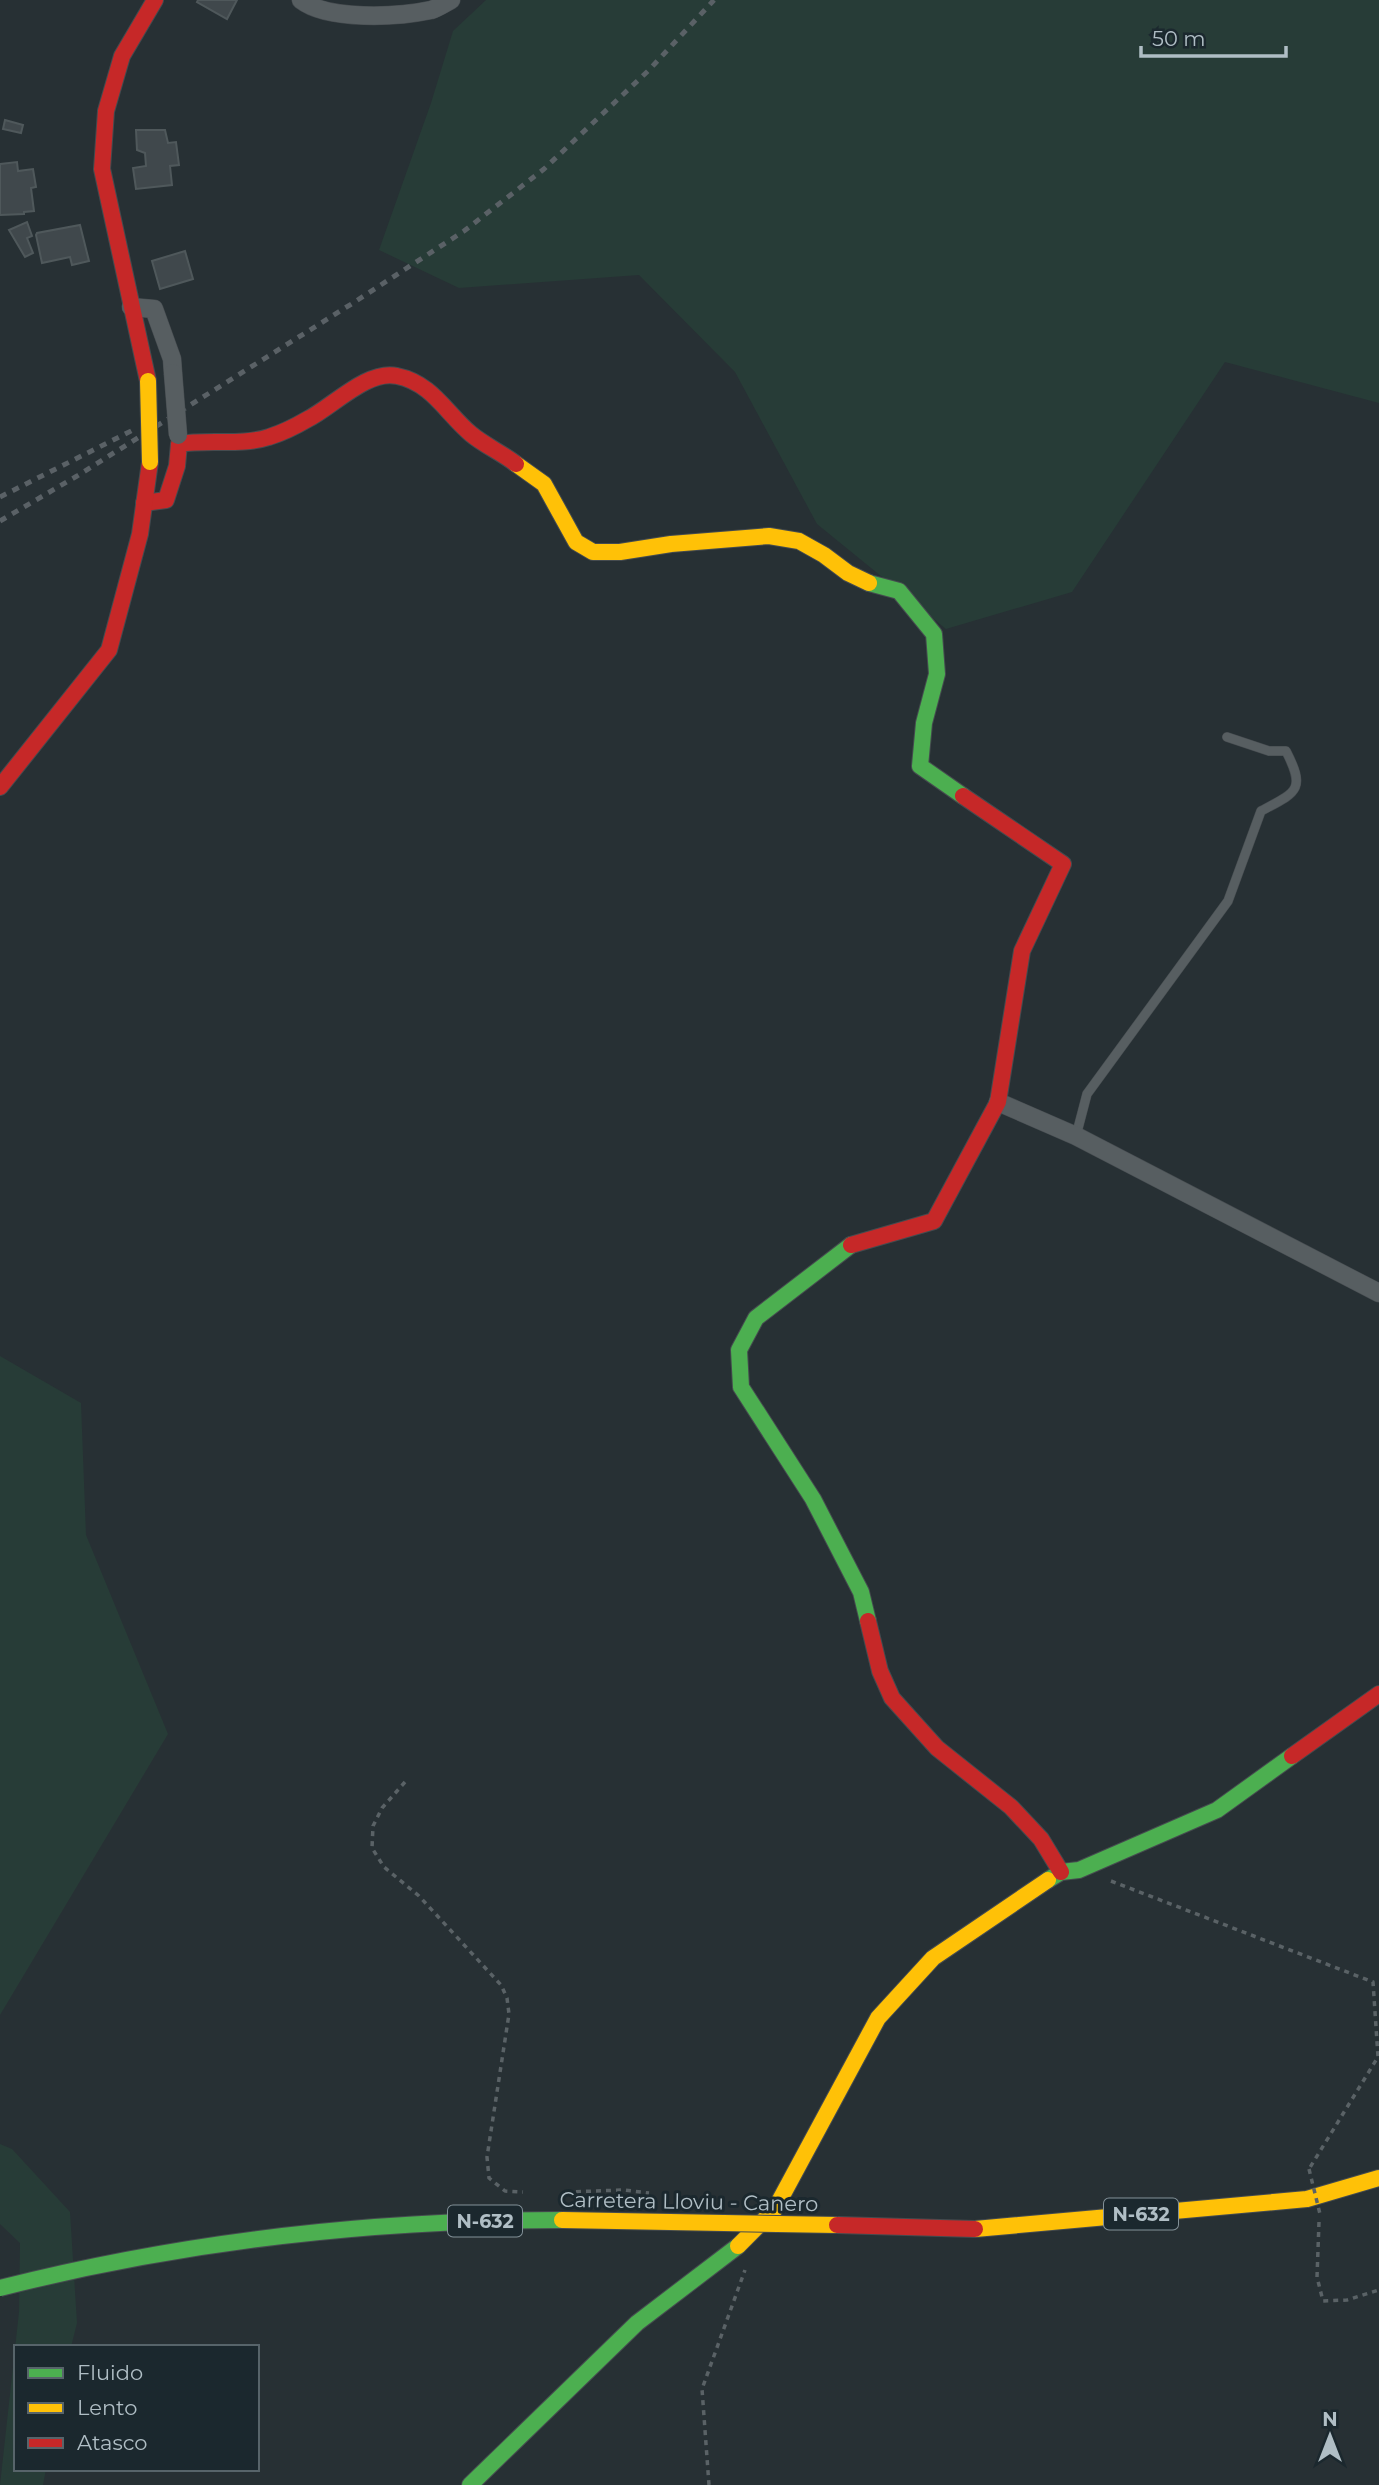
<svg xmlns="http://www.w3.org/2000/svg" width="1379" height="2485" font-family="Montserrat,sans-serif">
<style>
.green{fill:#273c37}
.building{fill:#40484c;stroke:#4f585b;stroke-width:2}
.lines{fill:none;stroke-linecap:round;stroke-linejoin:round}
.lane-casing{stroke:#454b4f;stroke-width:10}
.street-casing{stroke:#454b4f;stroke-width:19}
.fast-casing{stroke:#454b4f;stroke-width:18}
.slow-casing{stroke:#454b4f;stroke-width:18}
.jam-casing{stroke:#454b4f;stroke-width:18}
.path{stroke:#5a6266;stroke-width:3.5;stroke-dasharray:5 5;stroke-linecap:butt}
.lane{stroke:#575e61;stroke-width:9}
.street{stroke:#575e61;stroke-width:18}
.fast{stroke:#4caf50;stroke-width:16}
.slow{stroke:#ffc107;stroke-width:16}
.jam{stroke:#c62828;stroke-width:16}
.rail{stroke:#5a6166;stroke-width:5;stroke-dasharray:7 7;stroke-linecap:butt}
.street-bridge-casing{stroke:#454b4f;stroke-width:19;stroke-linecap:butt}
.fast-bridge-casing{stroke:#454b4f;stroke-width:18;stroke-linecap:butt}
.slow-bridge-casing{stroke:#454b4f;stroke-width:18;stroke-linecap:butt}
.jam-bridge-casing{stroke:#454b4f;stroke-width:18;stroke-linecap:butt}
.path-bridge{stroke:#5a6266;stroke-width:3.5;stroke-dasharray:5 5;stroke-linecap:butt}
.street-bridge{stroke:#575e61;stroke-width:18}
.fast-bridge{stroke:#4caf50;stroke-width:16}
.slow-bridge{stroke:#ffc107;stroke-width:16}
.jam-bridge{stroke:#c62828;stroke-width:16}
.labels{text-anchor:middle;stroke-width:6;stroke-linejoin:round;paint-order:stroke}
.shield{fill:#1b282e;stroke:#839198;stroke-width:2}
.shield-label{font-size:19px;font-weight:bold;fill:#b0bec5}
.street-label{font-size:21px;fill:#b0bec5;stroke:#1b282e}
</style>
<rect width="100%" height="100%" fill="#273034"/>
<g class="green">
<polygon points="486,0 1379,0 1379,403 1225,362 1072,592 946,629 817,524 735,372 639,275 459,288 379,250 431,103 453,31"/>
<polygon points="0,1356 81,1403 86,1535 168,1734 0,2015"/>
<polygon points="0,2144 12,2149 70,2212 77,2323 71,2347 16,2347 16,2469 46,2469 43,2485 0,2485 19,2312 20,2243 0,2224"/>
</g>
<g class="building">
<polygon points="198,0 237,0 227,19 197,2"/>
<polygon points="5,120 23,125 21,133 3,129"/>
<polygon points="136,130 165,130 168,143 176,142 179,165 170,166 172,185 136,189 133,168 146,166 145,153 137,150"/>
<polygon points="17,162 18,171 33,169 36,187 31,188 34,211 24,212 24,214 0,215 0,164"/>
<polygon points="27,222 32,236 27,238 33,253 25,257 9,230"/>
<polygon points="80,225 89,261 72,265 70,257 42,263 36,235 37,233"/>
<polygon points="185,251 193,279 160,289 152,261"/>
</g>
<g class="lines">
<g class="lane-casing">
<path id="lane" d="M1076,1136L1087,1094L1228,901L1261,811C1297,792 1306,790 1286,751H1269L1227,737"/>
</g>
<g class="street-casing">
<g id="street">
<path d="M301,0C328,21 398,17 431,10C438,8 445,3 451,0"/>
<polyline points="131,307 154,309 172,359 173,373"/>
<polyline points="998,1102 1076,1136 1379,1293"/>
</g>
</g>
<g class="fast-casing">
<g id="fast">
<polyline points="869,583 899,591 934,634 937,674 924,723 920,766 963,796"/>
<polyline points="851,1245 756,1318 739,1350 741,1387 813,1499 861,1592 868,1621"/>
<polyline points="1048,1880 1061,1872 1079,1870 1217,1810 1292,1756"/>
<polyline points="470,2485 637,2323 738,2246"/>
</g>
</g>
<g class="slow-casing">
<g id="slow">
<polyline points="516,464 544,484 576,542 593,552 620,552 671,544 769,536 799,541 824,555 848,573 869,583"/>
<polyline points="975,2229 1307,2199 1379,2178"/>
<polyline points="738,2246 775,2209 878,2018 933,1958 1048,1880"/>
</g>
</g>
<g class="jam-casing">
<g id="jam">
<polyline points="148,381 102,169 106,111 122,56 155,0"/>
<path d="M144,503L166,500L177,466L179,444C207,439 242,446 269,437C282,433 296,426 308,419C332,407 368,369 397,376C432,383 446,413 471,434C484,445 502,453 516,464"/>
<polyline points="0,787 109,650 140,534 150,462"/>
<polyline points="851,1245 934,1221 998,1102 1022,951 1063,864 963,796"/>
<polyline points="868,1621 880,1671 892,1698 937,1748 1011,1807 1041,1839 1061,1872"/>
<polyline points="1292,1756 1379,1694"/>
</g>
</g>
<g class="path">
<polyline points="405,1782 382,1808 373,1826 372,1848 384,1867 419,1896 501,1985 507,1998 509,2014 487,2157 489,2178 505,2191 523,2192"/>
<polyline points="1111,1881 1373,1982 1378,2057 1309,2169"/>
<polyline points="566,2192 624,2190 649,2193"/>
<polyline points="1319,2222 1317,2277 1323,2301 1347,2300 1379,2290"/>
<polyline points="709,2485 702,2389 745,2270"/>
</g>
<use href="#lane" class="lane"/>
<use href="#street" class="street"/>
<use href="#fast" class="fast"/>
<use href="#slow" class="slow"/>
<use href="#jam" class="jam"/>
<g class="rail">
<polyline points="0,497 135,429"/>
<polyline points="0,521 77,476 353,303 464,231 544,169 649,70 714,0"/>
</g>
<g class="street-bridge-casing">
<polyline id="street-bridge" points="173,373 178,435"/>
</g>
<g class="fast-bridge-casing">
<path id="fast-bridge" d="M0,2288C185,2241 371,2220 562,2220"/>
</g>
<g class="slow-bridge-casing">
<g id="slow-bridge">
<polyline points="148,381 150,462"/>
<polyline points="562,2220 837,2225"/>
</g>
</g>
<g class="jam-bridge-casing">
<polyline id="jam-bridge" points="837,2225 975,2229"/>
</g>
<polyline class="path-bridge" points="1309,2169 1320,2214"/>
<use href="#street-bridge" class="street-bridge"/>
<use href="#fast-bridge" class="fast-bridge"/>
<use href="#slow-bridge" class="slow-bridge"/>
<use href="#jam-bridge" class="jam-bridge"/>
</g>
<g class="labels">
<g class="shield">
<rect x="1104" y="2198.5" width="74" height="31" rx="5"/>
<rect x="448" y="2205.5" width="74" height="31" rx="5"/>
</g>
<g class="shield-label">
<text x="1141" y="2221">N-632</text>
<text x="485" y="2228">N-632</text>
</g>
<g class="street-label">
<text transform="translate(689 2202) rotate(1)" y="7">Carretera Lloviu - Canero</text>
</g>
</g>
<rect x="14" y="2345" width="245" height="126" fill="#1b282e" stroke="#57646a" stroke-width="2"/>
<rect x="28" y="2368" width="35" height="10" fill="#4caf50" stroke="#57646a" stroke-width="2"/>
<text x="77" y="2380" font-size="21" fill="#b0bec5">Fluido</text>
<rect x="28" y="2403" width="35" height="10" fill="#ffc107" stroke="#57646a" stroke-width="2"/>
<text x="77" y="2415" font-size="21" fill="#b0bec5">Lento</text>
<rect x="28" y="2438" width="35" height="10" fill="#c62828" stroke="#57646a" stroke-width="2"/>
<text x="77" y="2450" font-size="21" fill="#b0bec5">Atasco</text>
<g transform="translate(1330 2436)" stroke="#1b282e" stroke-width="5" paint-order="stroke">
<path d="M0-5L12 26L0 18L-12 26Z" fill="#b0bec5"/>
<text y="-10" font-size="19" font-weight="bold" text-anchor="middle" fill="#b0bec5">N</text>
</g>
<path d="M1141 46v10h145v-10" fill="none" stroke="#b0bec5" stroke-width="3.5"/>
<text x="1152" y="46" font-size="21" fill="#b0bec5" stroke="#1b282e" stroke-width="5" paint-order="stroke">50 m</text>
</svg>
